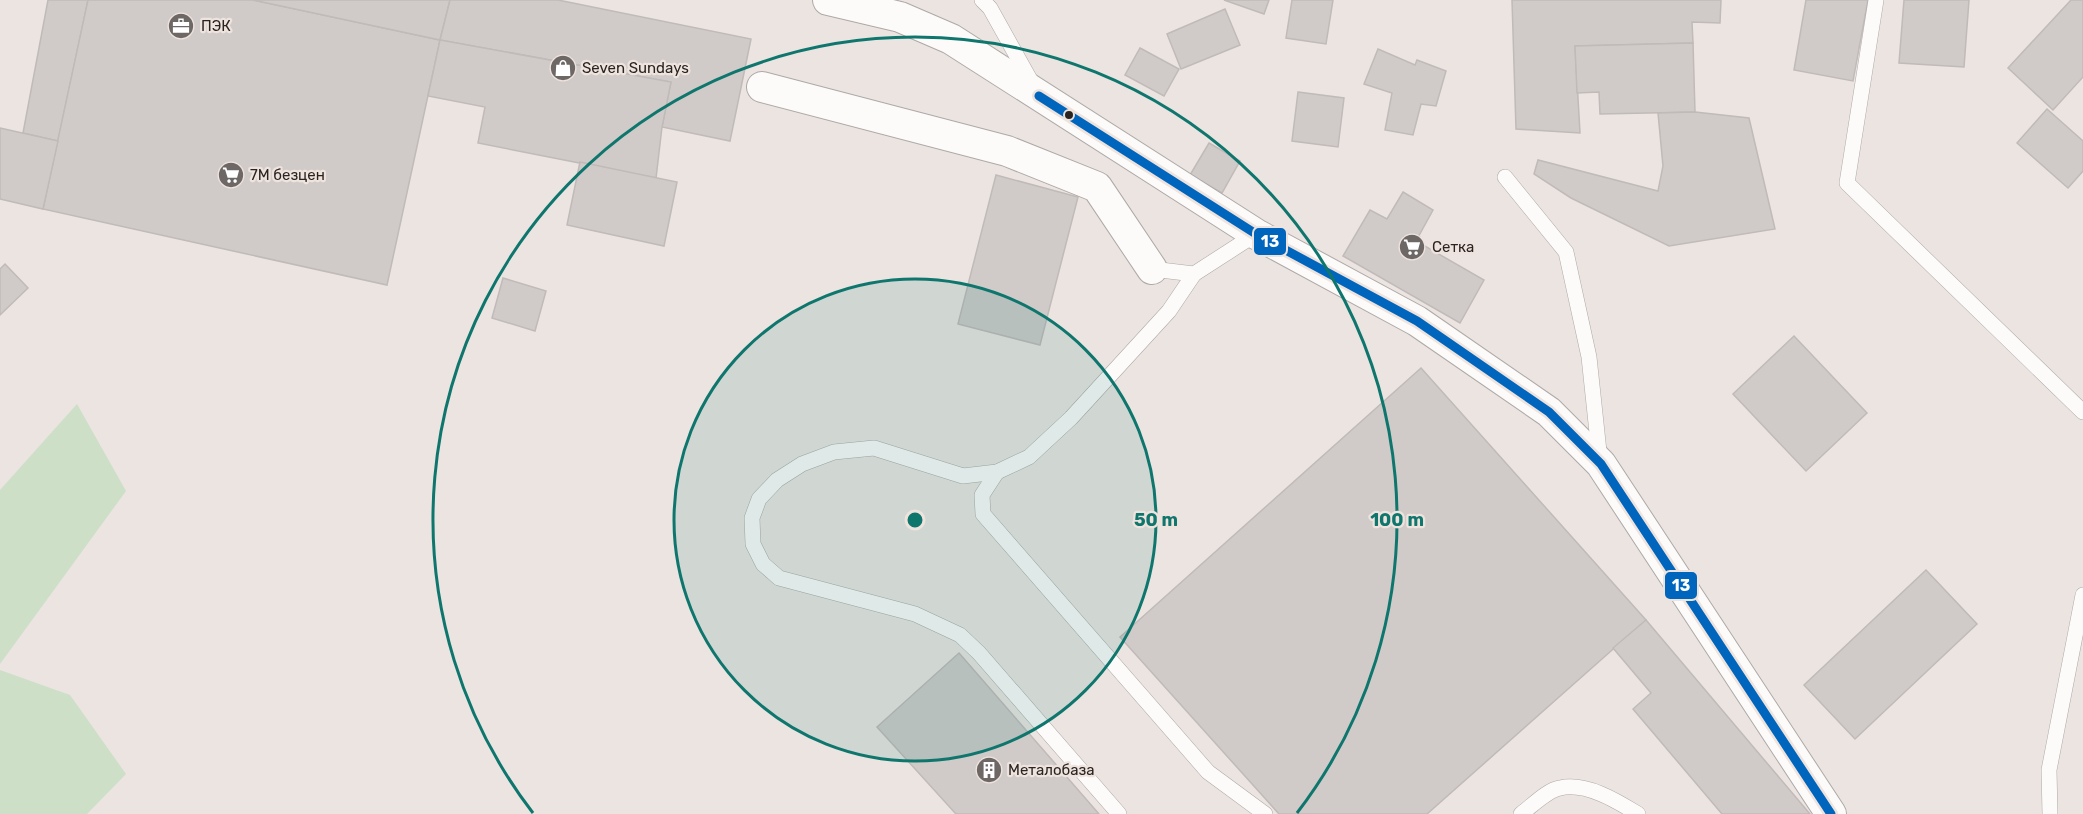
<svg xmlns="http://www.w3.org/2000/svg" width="2083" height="814" font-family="Rubik,sans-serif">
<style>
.green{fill:#cde0c7}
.building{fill:#d0cbc9;stroke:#c0bab8;stroke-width:1.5}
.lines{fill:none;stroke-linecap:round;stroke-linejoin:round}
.lane-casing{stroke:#aea9a7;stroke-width:16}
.street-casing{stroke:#aea9a7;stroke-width:32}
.lane{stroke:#fcfbfa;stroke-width:15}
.street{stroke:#fcfbfa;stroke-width:30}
.bus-1-casing{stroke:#efe3dd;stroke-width:14}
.bus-1{stroke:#0065bd;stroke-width:9}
.ring{fill:none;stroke:#0f766e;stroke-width:3}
.bus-dot{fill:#292422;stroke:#efe3dd;stroke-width:2}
.labels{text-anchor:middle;stroke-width:4.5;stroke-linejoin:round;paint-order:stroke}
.poi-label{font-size:15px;fill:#292422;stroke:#efe3dd;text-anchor:start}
.centre{fill:#0f766e;stroke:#efe3dd;stroke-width:3}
.ring-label{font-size:18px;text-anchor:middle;font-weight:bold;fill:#0f766e;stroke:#efe3dd;stroke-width:4.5;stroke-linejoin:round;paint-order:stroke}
.line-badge{stroke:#efe3dd;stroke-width:2}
.badge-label{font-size:16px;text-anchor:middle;font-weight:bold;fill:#fff}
</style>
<rect width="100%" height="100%" fill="#ebe4e1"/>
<g class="green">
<polygon points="77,404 126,491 0,664 0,490"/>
<polygon points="0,670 70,695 126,774 87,814 0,814"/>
</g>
<g class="building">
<polygon points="48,0 88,0 58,141 23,133"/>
<polygon points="88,0 253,0 440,40 387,285 43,209"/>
<polygon points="253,0 450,0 440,40"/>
<polygon points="450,0 558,0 751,39 730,141 662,127 671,82 440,40"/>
<polygon points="1224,0 1269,0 1264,14"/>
<polygon points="1292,0 1333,0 1326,44 1286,38"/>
<polygon points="1512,0 1721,0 1720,23 1692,22 1693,43 1575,46 1580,133 1516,129"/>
<polygon points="1806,0 1868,0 1853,81 1794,70"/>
<polygon points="1904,0 1969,0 1964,67 1899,63"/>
<polygon points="2071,0 2083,0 2083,77 2053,110 2008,68"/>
<polygon points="1225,9 1240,45 1181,69 1167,34"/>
<polygon points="440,40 671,82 662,127 656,178 478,143 485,107 428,96"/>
<polygon points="1693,43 1695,112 1600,114 1599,92 1577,93 1575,46"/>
<polygon points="1140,48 1179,69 1164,96 1125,75"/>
<polygon points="1378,49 1415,65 1417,60 1446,71 1436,106 1421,104 1413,135 1385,130 1392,93 1364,84"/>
<polygon points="1298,92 1344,98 1338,147 1292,141"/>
<polygon points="2047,109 2083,141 2083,171 2068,188 2017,143"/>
<polygon points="1695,112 1749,118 1775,229 1669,246 1571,198 1534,174 1538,160 1658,191 1663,166 1658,113"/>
<polygon points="0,128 58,141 43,209 0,199"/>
<polygon points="1209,143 1240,161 1222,193 1190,175"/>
<polygon points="580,162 677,182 664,246 567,225"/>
<polygon points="996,175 1078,197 1040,345 958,324"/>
<polygon points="1403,192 1433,210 1416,241 1484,280 1460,323 1343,256 1370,210 1387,219"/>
<polygon points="5,264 28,288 0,315 0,269"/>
<polygon points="503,278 546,291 535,331 492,318"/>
<polygon points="1794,336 1867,413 1806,471 1733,394"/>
<polygon points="1421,368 1646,620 1427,814 1279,814 1120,637"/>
<polygon points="1926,570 1977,624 1855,739 1804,685"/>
<polygon points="1646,620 1810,814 1722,814 1633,709 1651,693 1613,648"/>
<polygon points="959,653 1099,814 956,814 877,727"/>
</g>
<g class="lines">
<g class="lane-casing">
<g id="lane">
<polyline points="982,0 990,8 1033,85"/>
<polyline points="1876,0 1847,183 2083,412"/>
<polyline points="1505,177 1566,252 1589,357 1600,461"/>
<polyline points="1152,269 1194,274 1256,234"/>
<polyline points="997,472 982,495 983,514 1208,772 1265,814"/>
<polyline points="1119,814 979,653 960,635 915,614 779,578 763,564 753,544 752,518 759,499 777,480 802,464 834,452 874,448 963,476 997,472 1029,457 1071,418 1169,311 1194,274"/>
<path d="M1521,814C1532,806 1547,790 1560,788C1586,782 1617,801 1638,814"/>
<polyline points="2050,814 2049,770 2083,595"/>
</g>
</g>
<g class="street-casing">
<g id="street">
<polyline points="828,0 900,17 951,39 1256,234 1417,321 1549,412 1601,464 1831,814"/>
<polyline points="762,87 1007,151 1097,187 1152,269"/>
</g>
</g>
<use href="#lane" class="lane"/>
<use href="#street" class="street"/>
<g class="bus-1-casing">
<polyline id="bus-1" points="1039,96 1256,234 1417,321 1549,412 1601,464 1831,814"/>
</g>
<use href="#bus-1" class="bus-1"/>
</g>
<circle cx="915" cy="520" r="241" fill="#0f766e" fill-opacity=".12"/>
<g class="ring">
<circle cx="915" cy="520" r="241"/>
<path d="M533 813A482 482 0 1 1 1297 813"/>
</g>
<defs>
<g id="office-disc" transform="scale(1.35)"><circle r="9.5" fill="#6d6765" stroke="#efe3dd"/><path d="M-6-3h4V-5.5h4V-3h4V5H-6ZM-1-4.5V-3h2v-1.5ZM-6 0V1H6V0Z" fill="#fff"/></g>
<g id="shop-disc" transform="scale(1.35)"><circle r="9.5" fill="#6d6765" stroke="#efe3dd"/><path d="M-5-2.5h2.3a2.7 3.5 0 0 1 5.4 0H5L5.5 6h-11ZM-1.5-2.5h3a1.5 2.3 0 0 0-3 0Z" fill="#fff"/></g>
<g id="supermarket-disc" transform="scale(1.35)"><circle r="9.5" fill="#6d6765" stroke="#efe3dd"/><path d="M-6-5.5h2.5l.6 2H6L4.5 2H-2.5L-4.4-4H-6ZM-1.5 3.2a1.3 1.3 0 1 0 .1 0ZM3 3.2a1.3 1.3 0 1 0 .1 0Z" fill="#fff"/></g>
<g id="building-disc" transform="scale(1.35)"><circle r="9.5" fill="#6d6765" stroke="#efe3dd"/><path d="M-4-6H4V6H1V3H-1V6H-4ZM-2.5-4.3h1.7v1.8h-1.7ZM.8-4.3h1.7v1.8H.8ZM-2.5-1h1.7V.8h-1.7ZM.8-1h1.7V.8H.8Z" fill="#fff"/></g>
</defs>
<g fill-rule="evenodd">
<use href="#office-disc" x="181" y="26"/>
<use href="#shop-disc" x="563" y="68"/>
<use href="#supermarket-disc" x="231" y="175"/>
<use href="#supermarket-disc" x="1412" y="247"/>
<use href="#building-disc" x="989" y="770"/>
</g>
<circle class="bus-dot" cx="1069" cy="115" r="5"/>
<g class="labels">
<g class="poi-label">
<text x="201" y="31">ПЭК</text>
<text x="582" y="73">Seven Sundays</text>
<text x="250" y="180">7М безцен</text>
<text x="1432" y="252">Сетка</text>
<text x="1008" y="775">Металобаза</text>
</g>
</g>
<circle cx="915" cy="520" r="9" class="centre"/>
<g class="ring-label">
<text x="1156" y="526">50 m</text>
<text x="1397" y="526">100 m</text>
</g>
<g class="line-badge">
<rect x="1253" y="227" width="34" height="29" rx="6" fill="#0065bd"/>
<rect x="1664" y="571" width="34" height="29" rx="6" fill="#0065bd"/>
</g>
<g class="badge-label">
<text x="1270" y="247">13</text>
<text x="1681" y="591">13</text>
</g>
</svg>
